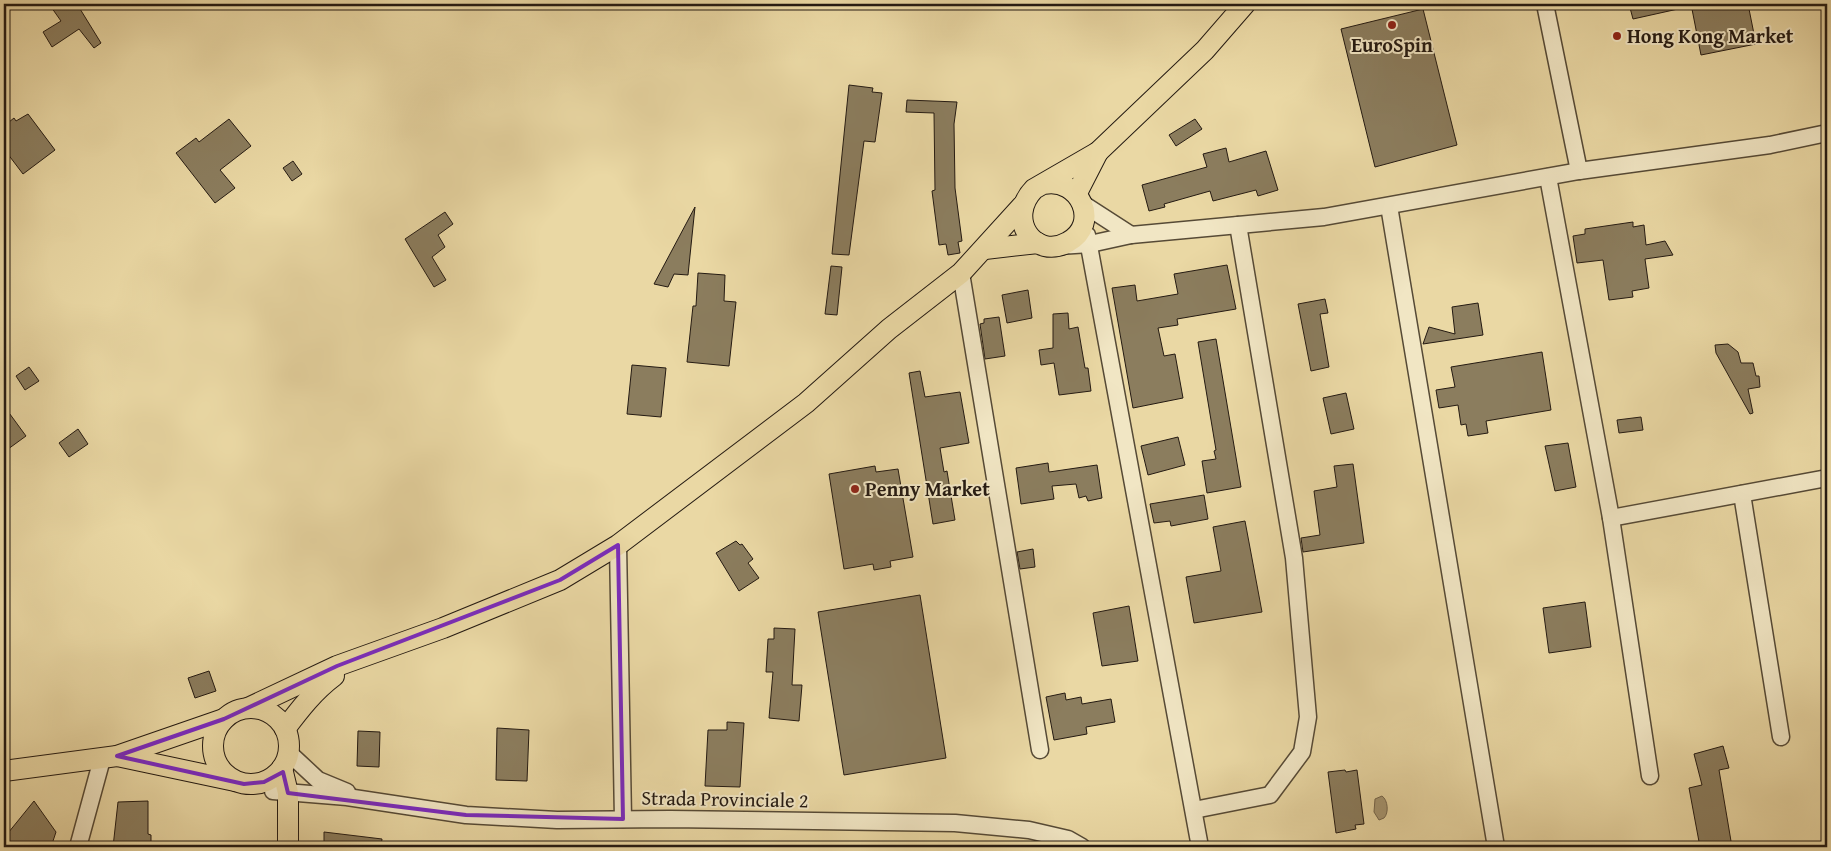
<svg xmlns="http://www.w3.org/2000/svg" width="1831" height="851" font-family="'Gentium Book Plus',serif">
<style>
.water{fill:#a79772;stroke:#73654c}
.building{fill:#8b7d5e;stroke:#241a12}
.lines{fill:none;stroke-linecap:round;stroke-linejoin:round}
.minor-casing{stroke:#564a36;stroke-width:19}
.major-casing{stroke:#241a12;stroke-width:22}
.minor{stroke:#f1e6c4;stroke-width:16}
.major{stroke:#ead8a4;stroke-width:20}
.marked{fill:none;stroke:#7b2cbf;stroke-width:4;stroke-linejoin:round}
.poi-dot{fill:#8f2418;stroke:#f1e6c4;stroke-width:2}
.labels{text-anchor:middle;stroke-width:4;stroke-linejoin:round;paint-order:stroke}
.poi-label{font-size:20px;font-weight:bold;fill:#241a12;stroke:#f1e6c4;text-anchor:start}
.street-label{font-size:20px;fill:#241a12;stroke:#f1e6c4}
</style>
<rect width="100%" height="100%" fill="#ead8a4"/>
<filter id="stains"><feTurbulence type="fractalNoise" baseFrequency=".004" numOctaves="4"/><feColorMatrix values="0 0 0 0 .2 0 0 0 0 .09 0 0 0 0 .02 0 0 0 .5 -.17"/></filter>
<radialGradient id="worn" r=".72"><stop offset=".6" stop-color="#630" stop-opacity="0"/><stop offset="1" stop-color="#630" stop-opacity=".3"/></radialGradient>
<path class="water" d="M1382,796C1388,800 1389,813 1384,818L1379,820L1374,812L1375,799Z"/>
<g class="building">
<polygon points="49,4 77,4 101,43 94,48 79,29 52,47 43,32 61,21"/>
<polygon points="1629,4 1678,4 1678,9 1633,19"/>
<polygon points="1691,4 1748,4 1756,44 1701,55"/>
<polygon points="1423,9 1457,145 1375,167 1341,29"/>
<polygon points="849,85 873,88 872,92 882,93 875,142 864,141 849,255 832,254"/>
<polygon points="907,100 957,102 954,124 955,188 962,241 958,242 960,253 948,255 946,244 939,245 932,191 935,190 934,113 906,112"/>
<polygon points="28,114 55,150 23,174 4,149 4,126 14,118 16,121"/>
<polygon points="229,119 251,146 220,170 235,188 215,203 176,153 196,138 199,142"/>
<polygon points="1195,119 1202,129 1176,146 1169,135"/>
<polygon points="1226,148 1229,162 1266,151 1278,190 1258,196 1256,190 1213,201 1210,191 1164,204 1165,207 1149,211 1142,185 1207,167 1203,154"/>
<polygon points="293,161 302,174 292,181 283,168"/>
<polygon points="695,207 688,275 674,274 668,287 654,284"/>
<polygon points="445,212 453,224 438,235 445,247 432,257 446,280 434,287 405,239"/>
<polygon points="1633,222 1633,227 1644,225 1646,245 1665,241 1673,255 1645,259 1649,288 1632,291 1633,297 1609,300 1603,260 1577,263 1573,236 1585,234 1585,229"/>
<polygon points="1227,265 1236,309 1177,319 1178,325 1158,328 1164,356 1175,354 1183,398 1133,408 1112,288 1135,285 1137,301 1178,294 1174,274"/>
<polygon points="831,266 842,267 837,315 825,314"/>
<polygon points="698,273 725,275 724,301 736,302 729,366 687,362 693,306 696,306"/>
<polygon points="1028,290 1032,318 1007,323 1002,295"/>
<polygon points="1325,299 1328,313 1320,314 1329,367 1311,371 1298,304"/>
<polygon points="1478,303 1483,335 1423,344 1429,327 1455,334 1452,307"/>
<polygon points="1068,313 1069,329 1078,327 1085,368 1088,368 1091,391 1059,395 1054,363 1041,365 1039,350 1053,348 1053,314"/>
<polygon points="999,317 1005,356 985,359 980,324 984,323 984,319"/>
<polygon points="1216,339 1241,487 1207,493 1202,461 1216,459 1214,451 1216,450 1198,342"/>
<polygon points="1728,344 1738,352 1741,363 1753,363 1756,376 1759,376 1760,387 1748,389 1753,413 1750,414 1716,353 1715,345"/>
<polygon points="1542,352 1551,410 1486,421 1488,433 1468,436 1466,424 1461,425 1458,405 1439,408 1436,390 1455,387 1451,367"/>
<polygon points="632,365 666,368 661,417 627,414"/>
<polygon points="29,367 39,381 25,390 16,376"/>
<polygon points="920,371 925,397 960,392 969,443 940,448 944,472 947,471 955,520 933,524 909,373"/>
<polygon points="1346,393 1354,429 1331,434 1323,398"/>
<polygon points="4,406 26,436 4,452"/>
<polygon points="1641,417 1643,430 1619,433 1617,420"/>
<polygon points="78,429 88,444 69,457 59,443"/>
<polygon points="1178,437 1185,465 1148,475 1141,446"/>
<polygon points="1568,443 1576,487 1555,491 1545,446"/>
<polygon points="1048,463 1049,472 1097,465 1102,498 1088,501 1086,496 1079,498 1076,484 1052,486 1054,499 1021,504 1016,468"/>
<polygon points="1353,464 1364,543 1303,552 1301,538 1320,535 1314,491 1337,487 1334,466"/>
<polygon points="875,466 876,472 898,469 913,557 890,561 891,567 874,570 873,564 844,569 829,474"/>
<polygon points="1204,495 1208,519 1171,526 1170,521 1154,523 1150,504"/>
<polygon points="1245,521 1262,612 1194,623 1186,577 1221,571 1213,527"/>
<polygon points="736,541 740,545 742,544 753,559 748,563 759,578 739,591 716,553"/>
<polygon points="1033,549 1035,567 1020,569 1017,552"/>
<polygon points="920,595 946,758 844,775 818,612"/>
<polygon points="1585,602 1591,647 1549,653 1543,608"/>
<polygon points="1129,606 1138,661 1102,666 1093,613"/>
<polygon points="774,628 795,629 792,685 802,685 799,721 769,718 773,672 766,672 768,639 774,639"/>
<polygon points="209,671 216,691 195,698 188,678"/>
<polygon points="1065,693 1066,700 1081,697 1082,704 1111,699 1115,722 1086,727 1087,734 1054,740 1046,697"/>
<polygon points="727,722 744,723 740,787 705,786 708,730 727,730"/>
<polygon points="497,728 529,730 527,781 496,780"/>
<polygon points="358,731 380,732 379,767 357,766"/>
<polygon points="1723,746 1729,768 1719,770 1732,847 1700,847 1689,788 1702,785 1694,754"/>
<polygon points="1345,770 1346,772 1357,770 1364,824 1355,825 1356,829 1336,833 1328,772"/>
<polygon points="34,801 56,832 51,847 4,847 4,838"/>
<polygon points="148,801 148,834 151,835 151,847 113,847 118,802"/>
<polygon points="324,832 382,839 381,847 324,847"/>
</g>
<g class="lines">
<g class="minor-casing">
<g id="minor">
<polyline points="1545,4 1579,171"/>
<polyline points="1548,177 1611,518 1650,776"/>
<polyline points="1083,204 1131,235"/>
<polyline points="1389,206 1496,847"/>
<polyline points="1087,235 1200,847"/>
<polyline points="1059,246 1090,244 1131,235 1324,217 1579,171 1770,145 1827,133"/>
<polyline points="961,273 1040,750"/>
<polyline points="1742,494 1781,737"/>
<polyline points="1611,518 1827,478"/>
<polyline points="618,545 623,819"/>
<polyline points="289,753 318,780 347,792"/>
<polyline points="273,791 347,797 466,815 557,820 670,819 955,823 1029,830 1068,839 1082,847"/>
<polyline points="1194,810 1270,795 1302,752 1308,717 1294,558 1238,225"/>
<polyline points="78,847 102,759"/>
</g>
</g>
<g class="major-casing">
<g id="major">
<path d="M1044,184C1080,177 1101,224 1068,242C1035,261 1005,219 1034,189L1098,152L1205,50L1245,4"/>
<polyline points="1077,193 1098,152"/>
<polyline points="985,249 1038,243"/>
<circle cx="251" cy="746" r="38"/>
<polyline points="248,708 337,666 443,628 560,580 618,545 806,403 889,329 961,273 1022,206"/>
<path d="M285,729C300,709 314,691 334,676"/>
<polyline points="117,756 235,781"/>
<polyline points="282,768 288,793 288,847"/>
<polyline points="4,771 117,756 224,719"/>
</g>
</g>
<use href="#minor" class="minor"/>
<use href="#major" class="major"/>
</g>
<path class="marked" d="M618,545L623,819L466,815L288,793L283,772L264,782L244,784L117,756L224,719L337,666L560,580Z"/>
<g class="poi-dot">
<circle cx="1392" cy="25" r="5"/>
<circle cx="1617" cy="36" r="5"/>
<circle cx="855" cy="489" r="5"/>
</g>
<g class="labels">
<g class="poi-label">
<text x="1627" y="43">Hong Kong Market</text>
<text x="1392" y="52" text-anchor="middle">EuroSpin</text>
<text x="865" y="496">Penny Market</text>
</g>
<g class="street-label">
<text transform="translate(725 799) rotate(1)" y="7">Strada Provinciale 2</text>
</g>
</g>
<rect width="1831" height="851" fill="none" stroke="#ead8a4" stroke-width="20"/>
<rect x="5" y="5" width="1821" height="841" fill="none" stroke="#241a12" stroke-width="2.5"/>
<rect x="10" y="10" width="1811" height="831" fill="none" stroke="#241a12"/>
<rect width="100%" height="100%" filter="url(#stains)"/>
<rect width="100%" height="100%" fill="url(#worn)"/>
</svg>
